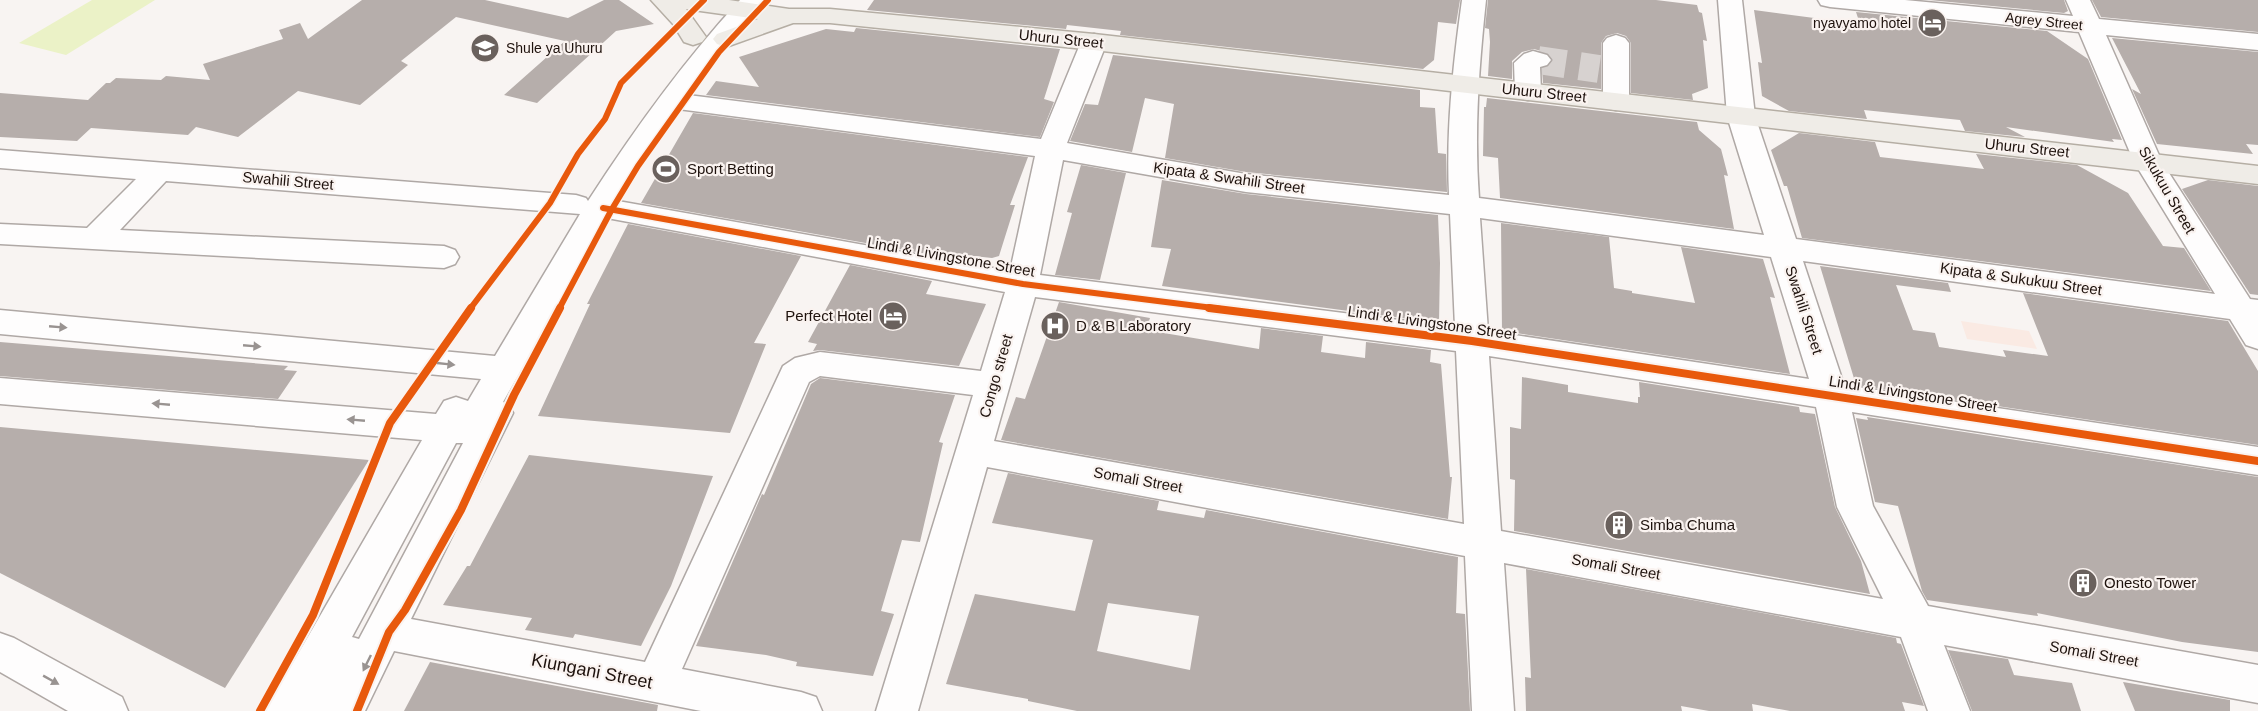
<svg xmlns="http://www.w3.org/2000/svg" width="2258" height="711" font-family="Helvetica,sans-serif">
<style>
.built{fill:#faeae3}
.green{fill:#ebf2c7}
.building{fill:#b6aeab;fill-rule:evenodd}
.lines{fill:none;stroke-linecap:round;stroke-linejoin:round}
.minor-tunnel{stroke:#d7d2d0;stroke-width:28;stroke-dasharray:28 14;stroke-linecap:butt}
.minor-casing{stroke:#afa8a5;stroke-width:3}
.major-casing{stroke:#b5aea4;stroke-width:3}
.minor{fill:#fefdfd;fill-rule:evenodd}
.major{fill:#efece7;fill-rule:evenodd}
.cycleway-far1-casing{stroke:#faf3f0;stroke-width:9}
.cycleway-casing{stroke:#faf3f0;stroke-width:12}
.cycleway-far1{stroke:#e8590c;stroke-width:6}
.cycleway{stroke:#e8590c;stroke-width:8}
.oneway{fill:#999391}
.labels{text-anchor:middle;stroke-width:4.5;stroke-linejoin:round;paint-order:stroke}
.far-street-label{font-size:14px;fill:#1e120d;stroke:#faf3f0}
.far-poi-label{font-size:14px;fill:#1e120d;stroke:#faf3f0;text-anchor:end}
.street-label{font-size:15px;fill:#1e120d;stroke:#faf3f0}
.poi-label{font-size:15px;fill:#1e120d;stroke:#faf3f0;text-anchor:start}
.near-street-label{font-size:18px;fill:#1e120d;stroke:#faf3f0}
</style>
<rect width="100%" height="100%" fill="#f8f4f2"/>
<polygon class="built" points="1961,321 2029,331 2037,349 1967,339"/>
<polygon class="green" points="92,0 155,0 66,55 19,43"/>
<g class="building">
<polygon points="362,0 485,0 568,18 604,0 619,0 654,24 616,31 537,103 504,95 565,41 456,17 401,61 408,65 360,105 298,91 238,137 196,127 188,135 91,128 77,141 0,137 0,93 88,100 106,83 110,83 116,78 161,80 166,76 210,80 203,64 283,39 279,30 300,23 308,39"/>
<polygon points="874,0 1460,0 1456,24 1438,22 1434,60 1423,69 1120,35 1121,31 1067,25 1066,29 867,10"/>
<polygon points="1488,0 1656,0 1697,5 1699,12 1702,13 1707,41 1703,40 1708,88 1692,94 1693,100 1631,93 1631,43 1626,36 1617,33 1606,36 1601,43 1601,89 1543,83 1542,69 1549,66 1553,60 1548,53 1534,49 1522,52 1512,61 1512,79 1488,76 1490,42 1489,29 1485,28"/>
<polygon points="1929,0 2064,0 2068,11 2064,13"/>
<polygon points="2092,0 2258,0 2258,32 2101,17"/>
<polygon points="1754,10 1860,24 1856,12 2047,31 2088,59 2122,140 2112,139 2114,142 2006,127 2025,137 1965,131 1960,120 1864,110 1867,119 1789,111 1762,96 1758,62 1762,63"/>
<polygon points="856,28 1060,49 1044,99 1054,102 1040,137 706,95 716,81 759,87 739,57 826,29 854,32"/>
<polygon points="2112,38 2258,52 2258,145 2246,144 2253,154 2157,144 2132,89 2141,94"/>
<polygon points="1113,55 1420,90 1420,107 1435,108 1438,153 1446,154 1447,192 1246,172 1165,158 1174,104 1145,98 1132,152 1070,141 1085,104 1098,105"/>
<polygon points="1487,98 1697,122 1699,130 1721,149 1728,176 1724,175 1734,229 1500,198 1498,158 1483,156 1484,107 1486,107"/>
<polygon points="693,113 1028,157 1010,205 1015,205 999,256 992,258 945,253 944,257 641,203"/>
<polygon points="1799,133 1875,142 1880,157 1984,169 1976,154 2077,165 2128,193 2163,246 2184,248 2211,291 1802,238 1787,186 1784,186 1771,150"/>
<polygon points="1081,165 1126,173 1100,280 1055,275 1072,213 1067,212"/>
<polygon points="1162,180 1246,194 1438,215 1440,263 1439,323 1162,286 1171,249 1151,247"/>
<polygon points="2208,180 2258,186 2258,295 2250,294 2182,189"/>
<polygon points="1501,223 1609,237 1614,288 1632,291 1632,293 1695,303 1681,247 1763,259 1775,298 1770,297 1790,374 1502,331"/>
<polygon points="628,224 801,256 754,343 766,344 730,433 538,416 590,304 587,304"/>
<polygon points="850,265 932,281 926,294 986,304 959,366 820,350 813,351 817,344 808,342"/>
<polygon points="1820,266 1948,283 1951,292 1896,285 1913,330 1935,333 1939,347 2006,357 2003,350 2048,356 2023,293 2228,321 2258,371 2258,445 1856,385"/>
<polygon points="1059,302 1150,318 1146,330 1259,349 1261,328 1323,336 1321,352 1365,358 1366,342 1431,350 1430,362 1441,364 1450,477 1452,477 1448,519 1001,440 1016,397 1025,399"/>
<polygon points="0,342 288,366 284,370 297,371 278,399 0,376"/>
<polygon points="1522,377 1568,385 1568,392 1638,403 1638,397 1640,397 1639,382 1799,407 1800,412 1815,414 1835,507 1861,561 1870,594 1514,531 1515,480 1510,479 1510,427 1521,429"/>
<polygon points="820,378 955,395 939,442 943,443 920,542 902,540 881,611 894,614 873,676 796,666 797,662 766,655 696,646 762,494 764,495 811,384"/>
<polygon points="1867,417 2258,477 2258,652 2182,642 2037,613 2038,616 1927,600 1922,591 1898,506 1875,502 1856,418 1868,420"/>
<polygon points="0,427 369,460 225,688 0,573"/>
<polygon points="529,455 713,476 671,586 641,646 575,634 573,638 525,630 532,618 443,605 467,566 470,566"/>
<path d="M1008,473L1159,501L1157,510L1204,518L1206,510L1458,557L1456,613L1465,614L1470,711H1077L1028,701V699L946,684L975,594L1075,611L1093,540L992,523ZM1108,603L1199,616L1190,670L1097,651Z"/>
<polygon points="1526,569 1896,638 1897,643 1901,644 1924,706 1902,702 1905,711 1790,711 1752,704 1753,711 1709,711 1681,706 1682,711 1526,711 1525,677 1531,678"/>
<polygon points="1948,650 2008,659 2014,675 2072,683 2081,711 1972,711"/>
<polygon points="430,662 658,705 657,711 404,711"/>
<polygon points="2123,682 2230,700 2230,711 2135,711"/>
</g>
<g class="lines">
<polyline class="minor-tunnel" points="1538,60 1599,69"/>
<g class="minor-casing">
<g id="minor">
<path d="M740,0H765L716,56L688,95L1041,139L1081,42L1085,37L1094,34L1103,37L1107,42L1067,143L1246,174L1449,195C1446,129 1453,65 1462,0H1486C1479,66 1474,131 1479,198L1764,235L1727,116L1718,0H1742L1755,116L1796,239L2215,294L2134,162L2079,32L1830,7L1821,5L1818,0H1905L2073,16L2066,0H2090L2099,19L2258,34V50L2106,35L2162,162L2250,299L2258,300V349L2246,345L2230,319L1803,261L1844,385L2258,447V475L1852,412L1873,506L1928,606L2258,665V703L1944,645L1970,711H1928L1901,637L1504,563L1514,711H1472L1465,556L987,467L918,711H876L973,395L820,376L809,382L682,669L801,692L816,697L822,711H701L394,651L365,711H265L422,440L0,404V378L436,414L444,401L456,397L468,401L481,379L0,334V310L495,356L580,214L166,181L120,230L444,246L455,250L459,257L455,264L444,268L0,244V224L87,228L136,179L0,168V150L576,195L586,198L588,201C634,130 682,63 740,0ZM678,109L1035,156L1010,271L618,201ZM1063,160L1246,192L1450,214L1455,327L1040,275ZM607,218L1005,292L981,371L820,352L795,358L783,366L645,662L411,619L513,413L508,404L503,402ZM1480,218L1771,257L1809,379L1488,331ZM1035,297L1456,351L1464,524L994,441ZM1489,356L1816,407L1837,507L1883,599L1501,531ZM456,443H463L359,639L352,637Z"/>
<polygon points="1616,35 1625,38 1629,43 1629,102 1625,108 1616,110 1607,108 1603,102 1603,43 1607,38"/>
<polygon points="1533,51 1547,55 1551,60 1547,65 1540,67 1541,92 1537,98 1528,100 1519,98 1515,92 1514,63 1524,54"/>
<polygon points="0,633 14,638 122,697 128,711 68,711 0,672"/>
</g>
</g>
<g class="major-casing">
<polygon id="major" points="651,0 729,0 789,9 830,9 1094,34 2258,166 2258,184 1094,50 830,23 793,23 726,47 717,44 713,39 717,34 758,19 686,9 706,37 702,42 693,45 684,42 673,24"/>
</g>
<use href="#minor" class="minor"/>
<use href="#major" class="major"/>
<g class="cycleway-far1-casing">
<g id="cycleway-far1">
<polyline points="603,208 1023,284 1221,309"/>
<polyline points="470,309 550,203 578,154 605,119 621,83 704,0"/>
<polyline points="559,309 612,209 638,166 719,52 768,0"/>
</g>
</g>
<g class="cycleway-casing">
<g id="cycleway">
<polyline points="1209,308 1472,341 2258,461"/>
<polyline points="260,711 313,615 390,423 471,308"/>
<polyline points="357,711 389,632 405,610 461,510 514,395 560,308"/>
</g>
</g>
<use href="#cycleway-far1" class="cycleway-far1"/>
<use href="#cycleway" class="cycleway"/>
</g>
<defs><path id="oneway-solid" d="M-6-.8H1V-3.2L6.5 0L1 3.2V.8H-6Z" transform="scale(1.5)"/></defs>
<g class="oneway">
<use href="#oneway-solid" transform="translate(58 327) rotate(5)"/>
<use href="#oneway-solid" transform="translate(252 346) rotate(5)"/>
<use href="#oneway-solid" transform="translate(446 364) rotate(6)"/>
<use href="#oneway-solid" transform="translate(161 404) rotate(-175)"/>
<use href="#oneway-solid" transform="translate(356 420) rotate(-175)"/>
<use href="#oneway-solid" transform="translate(367 663) rotate(116)"/>
<use href="#oneway-solid" transform="translate(51 680) rotate(29)"/>
</g>
<defs>
<g id="hotel-disc" transform="scale(1.5)"><circle r="9.5" fill="#6a615d" stroke="#faf3f0"/><path d="M-6-4.5h1.5V1H6V5H4.5V3h-9V5H-6ZM-4 0a1.8 1.8 0 1 1 3.6 0ZM.5 0V-2.5h3Q6-2.5 6 0Z" fill="#fff"/></g>
<g id="school-disc" transform="scale(1.5)"><circle r="9.5" fill="#6a615d" stroke="#faf3f0"/><path d="M0-5L7-2L0 1L-7-2ZM-4 1L0 2.5L4 1V4Q0 6-4 4Z" fill="#fff"/></g>
<g id="stadium-disc" transform="scale(1.5)"><circle r="9.5" fill="#6a615d" stroke="#faf3f0"/><path d="M0-5a6.5 5 0 1 0 0 10a6.5 5 0 1 0 0-10ZM-3.5-1.8h7v3.6h-7Z" fill="#fff"/></g>
<g id="hospital-disc" transform="scale(1.5)"><circle r="9.5" fill="#6a615d" stroke="#faf3f0"/><path d="M-5-5h3v3.5h4V-5h3V5h-3V1.5h-4V5h-3Z" fill="#fff"/></g>
<g id="building-disc" transform="scale(1.5)"><circle r="9.5" fill="#6a615d" stroke="#faf3f0"/><path d="M-4-6H4V6H1V3H-1V6H-4ZM-2.5-4.3h1.7v1.8h-1.7ZM.8-4.3h1.7v1.8H.8ZM-2.5-1h1.7V.8h-1.7ZM.8-1h1.7V.8H.8Z" fill="#fff"/></g>
</defs>
<g fill-rule="evenodd">
<use href="#hotel-disc" x="1932" y="23"/>
<use href="#school-disc" x="485" y="48"/>
<use href="#stadium-disc" x="666" y="169"/>
<use href="#hotel-disc" x="893" y="316"/>
<use href="#hospital-disc" x="1055" y="326"/>
<use href="#building-disc" x="1619" y="525"/>
<use href="#building-disc" x="2083" y="583"/>
</g>
<g class="labels">
<g class="far-street-label">
<text transform="translate(2044 21) rotate(6)" y="5">Agrey Street</text>
</g>
<g class="far-poi-label">
<text x="1911" y="28">nyavyamo hotel</text>
<text x="506" y="53" text-anchor="start">Shule ya Uhuru</text>
</g>
<g class="street-label">
<text transform="translate(1061 39) rotate(6)" y="5">Uhuru Street</text>
<text transform="translate(1544 93) rotate(6)" y="5">Uhuru Street</text>
<text transform="translate(2027 148) rotate(6)" y="5">Uhuru Street</text>
<text transform="translate(1229 178) rotate(8)" y="5">Kipata &amp; Swahili Street</text>
<text transform="translate(288 181) rotate(5)" y="5">Swahili Street</text>
<text transform="translate(2167 190) rotate(60)" y="5">Sikukuu Street</text>
<text transform="translate(951 257) rotate(10)" y="5">Lindi &amp; Livingstone Street</text>
<text transform="translate(2021 279) rotate(8)" y="5">Kipata &amp; Sukukuu Street</text>
<text transform="translate(1804 310) rotate(72)" y="5">Swahili Street</text>
<text transform="translate(1432 323) rotate(8)" y="5">Lindi &amp; Livingstone Street</text>
<text transform="translate(996 376) rotate(-74)" y="5">Congo street</text>
<text transform="translate(1913 394) rotate(9)" y="5">Lindi &amp; Livingstone Street</text>
<text transform="translate(1138 480) rotate(10)" y="5">Somali Street</text>
<text transform="translate(1616 567) rotate(10)" y="5">Somali Street</text>
<text transform="translate(2094 654) rotate(10)" y="5">Somali Street</text>
</g>
<g class="poi-label">
<text x="687" y="174">Sport Betting</text>
<text x="872" y="321" text-anchor="end">Perfect Hotel</text>
<text x="1076" y="331">D &amp; B Laboratory</text>
<text x="1640" y="530">Simba Chuma</text>
<text x="2104" y="588">Onesto Tower</text>
</g>
<g class="near-street-label">
<text transform="translate(592 671) rotate(11)" y="6">Kiungani Street</text>
</g>
</g>
</svg>
